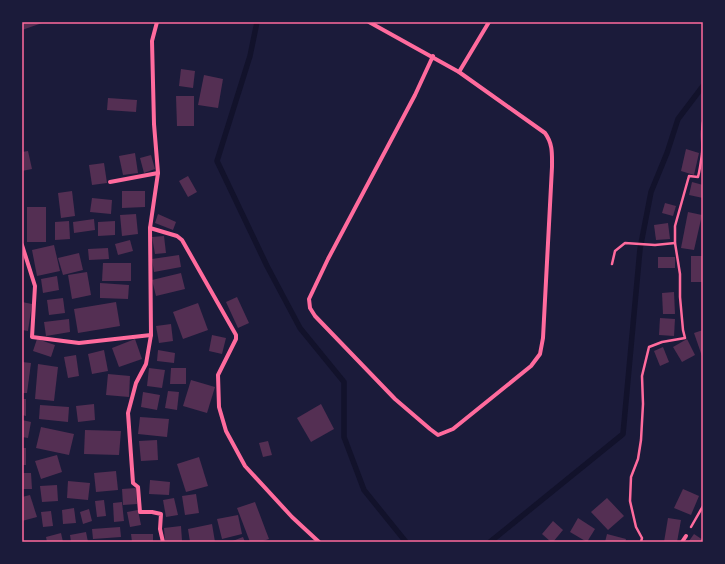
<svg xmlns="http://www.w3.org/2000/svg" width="725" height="564" font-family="'IBM Plex Sans',sans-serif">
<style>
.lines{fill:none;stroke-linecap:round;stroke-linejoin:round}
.stream{stroke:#12122b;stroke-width:5.5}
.building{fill:#542f53}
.path{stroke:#ff6b9d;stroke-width:2.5}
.minor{stroke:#ff6b9d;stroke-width:4}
.neatline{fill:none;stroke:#ff6b9d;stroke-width:1.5}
</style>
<rect width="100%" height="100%" fill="#1b1b3a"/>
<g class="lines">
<g class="stream">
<polyline points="257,22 250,56 217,161 267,266 300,328 344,382 344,437 364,490 406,542"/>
<polyline points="490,542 623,434 640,249 651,192 667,153 678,119 703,86"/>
</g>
</g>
<g class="building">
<polygon points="22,22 45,22 22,30"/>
<polygon points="181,69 195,71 193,88 179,86"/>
<polygon points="204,75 223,79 218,108 198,105"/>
<polygon points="176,96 194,96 194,126 177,126"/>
<polygon points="108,98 137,100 136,112 107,110"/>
<polygon points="686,149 699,153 694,175 681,171"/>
<polygon points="28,151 32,169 22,171 22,152"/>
<polygon points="135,153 138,173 123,175 119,156"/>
<polygon points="151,155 155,169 144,173 140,158"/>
<polygon points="104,163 107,183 92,185 89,165"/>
<polygon points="188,176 197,192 188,197 179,181"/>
<polygon points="692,182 703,185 703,198 689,195"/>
<polygon points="72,191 75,216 61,218 58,193"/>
<polygon points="122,191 145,191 145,207 122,208"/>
<polygon points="92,198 112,200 111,214 90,212"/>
<polygon points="665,203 676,206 673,216 662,213"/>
<rect x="27" y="207" width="19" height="35"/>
<polygon points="688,212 702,215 694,250 681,248"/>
<polygon points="136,214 138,234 122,236 120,215"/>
<polygon points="158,214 176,222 173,230 155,223"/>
<polygon points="94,219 95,230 74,233 73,222"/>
<polygon points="69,221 70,239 55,240 55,222"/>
<polygon points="115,221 115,235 98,236 98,222"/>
<polygon points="668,223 670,239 656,240 654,225"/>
<polygon points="164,236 166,253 155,254 152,237"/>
<polygon points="130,240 133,251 118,255 115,244"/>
<polygon points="54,245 60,271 37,276 32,250"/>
<polygon points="108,248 109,259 89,260 88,249"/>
<polygon points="79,253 83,270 63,275 58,258"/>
<polygon points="179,255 181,267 154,272 152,259"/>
<rect x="691" y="256" width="12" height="26"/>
<rect x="658" y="257" width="17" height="11"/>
<polygon points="103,263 131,263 131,281 102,281"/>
<polygon points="87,272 91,295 72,299 68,275"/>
<polygon points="181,273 185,289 156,296 152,280"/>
<polygon points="57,276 59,290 43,293 41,279"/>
<polygon points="100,283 129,285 128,299 100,298"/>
<polygon points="674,292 675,314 663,314 662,293"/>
<polygon points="237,297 249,323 238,328 226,302"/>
<polygon points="63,298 65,313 49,315 47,300"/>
<polygon points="22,302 32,304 28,331 22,330"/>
<polygon points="116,302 120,326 78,333 74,309"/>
<polygon points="198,303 208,330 183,339 173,312"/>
<polygon points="660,318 675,319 674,336 659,335"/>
<polygon points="69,319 70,332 46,336 44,322"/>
<polygon points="171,324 173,341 159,343 156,326"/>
<polygon points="703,330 703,359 694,333"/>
<polygon points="212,335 226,338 222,354 209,351"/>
<polygon points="37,339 55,345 51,357 33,351"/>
<polygon points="135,339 142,359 119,367 112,348"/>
<polygon points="687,339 695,355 682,362 673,347"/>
<polygon points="663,347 669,362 660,366 654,351"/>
<polygon points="104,350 108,371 92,374 88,354"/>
<polygon points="158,350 175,353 174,363 157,361"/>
<polygon points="76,355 79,376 68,378 64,357"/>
<polygon points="22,362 31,363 27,393 22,393"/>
<polygon points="38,364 58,367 54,401 35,399"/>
<polygon points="149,368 165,370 162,388 147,386"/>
<polygon points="171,368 186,368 186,384 170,384"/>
<polygon points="108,374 130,376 129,397 106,395"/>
<polygon points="191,380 215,387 207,413 183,406"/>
<polygon points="168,391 179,392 177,410 165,408"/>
<polygon points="143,392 160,395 157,410 141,407"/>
<polygon points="22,399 26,399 26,416 22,415"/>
<polygon points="94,404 95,420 78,422 76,406"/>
<polygon points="321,404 334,429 311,442 297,418"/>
<polygon points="40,405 69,407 68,422 39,419"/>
<polygon points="140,417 169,419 167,437 138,434"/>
<polygon points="22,420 31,422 28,438 22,437"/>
<polygon points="41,427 74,434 69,455 36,448"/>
<polygon points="85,430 121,431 119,455 84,454"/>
<polygon points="157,440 158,460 141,461 139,441"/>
<polygon points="268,441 272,455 263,457 259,443"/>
<rect x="22" y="448" width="4" height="17"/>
<polygon points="57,455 62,472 41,479 35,461"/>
<polygon points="199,457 208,486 186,492 177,464"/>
<polygon points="116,471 118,490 96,492 94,473"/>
<polygon points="22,473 31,473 32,489 22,489"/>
<polygon points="150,480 170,482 169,495 149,494"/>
<polygon points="68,481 90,483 88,500 67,498"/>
<polygon points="57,485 58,501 42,502 40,486"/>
<polygon points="136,488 137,504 123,505 122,489"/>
<polygon points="683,489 699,496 691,515 674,508"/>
<polygon points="196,494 199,513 185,515 182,496"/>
<polygon points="30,495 37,517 22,521 22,497"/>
<polygon points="174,498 178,515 166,517 163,500"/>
<polygon points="607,498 624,516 608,530 591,512"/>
<polygon points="104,500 106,516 97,517 95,501"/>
<polygon points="122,502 124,521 114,522 113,503"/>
<polygon points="255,502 269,539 260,542 250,542 237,508"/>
<polygon points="74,508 76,523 63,524 62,510"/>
<polygon points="89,509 92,521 83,524 80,512"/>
<polygon points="138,510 141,525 130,527 127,512"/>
<polygon points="51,511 53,526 43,527 41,512"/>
<polygon points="238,515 242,534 222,539 217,519"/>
<polygon points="578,518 595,529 587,542 570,532"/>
<polygon points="668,518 681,520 677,542 664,542"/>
<polygon points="553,521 563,530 553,542 551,542 542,534"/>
<polygon points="212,524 215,542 190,542 188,529"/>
<polygon points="181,526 182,541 165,542 164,528"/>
<polygon points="120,527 121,537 93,539 92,529"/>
<polygon points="86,532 88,542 71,542 70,535"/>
<polygon points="61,533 63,542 47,542 46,537"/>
<polygon points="131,534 153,534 153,542 132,542"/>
<polygon points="607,534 626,539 625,542 605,542"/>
<polygon points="694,534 703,540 703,542 689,541"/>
<polygon points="243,537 245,542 230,542"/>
</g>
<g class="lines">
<g class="path">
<polyline points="612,264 615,251 625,243 655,245 675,243"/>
<polyline points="691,527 703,506"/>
<path d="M641,542L642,538L636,527L630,501L631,477L638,459L641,440L643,404L642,376L649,347L662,342L685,338L683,330L680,297V274L675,243V226L689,176L698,177C700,169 701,161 702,154C703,143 701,132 703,122"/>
</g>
<g class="minor">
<polyline points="157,22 152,41 154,124 158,173 150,228 151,335 146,364 136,383 128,413 133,483 138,487 140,512 152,512 161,514 160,529 163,542"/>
<path d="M369,22L459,72L545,133C553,144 552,154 552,167L543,338L540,354L531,366L453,429L438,435L430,429L395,399L315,316L310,308L309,299L328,259L415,95L433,56"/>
<polyline points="459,72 489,22"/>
<polyline points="110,182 158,173"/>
<polyline points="150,228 177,236 182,240 236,335 236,339 218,375 219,407 226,431 245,466 292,517 319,542"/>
<polyline points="22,245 35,286 32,337 79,343 151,335"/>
<polyline points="682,542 686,536"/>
</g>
</g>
<rect width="725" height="564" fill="none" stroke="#1b1b3a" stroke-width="46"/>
<rect x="23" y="23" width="679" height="518" class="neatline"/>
</svg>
